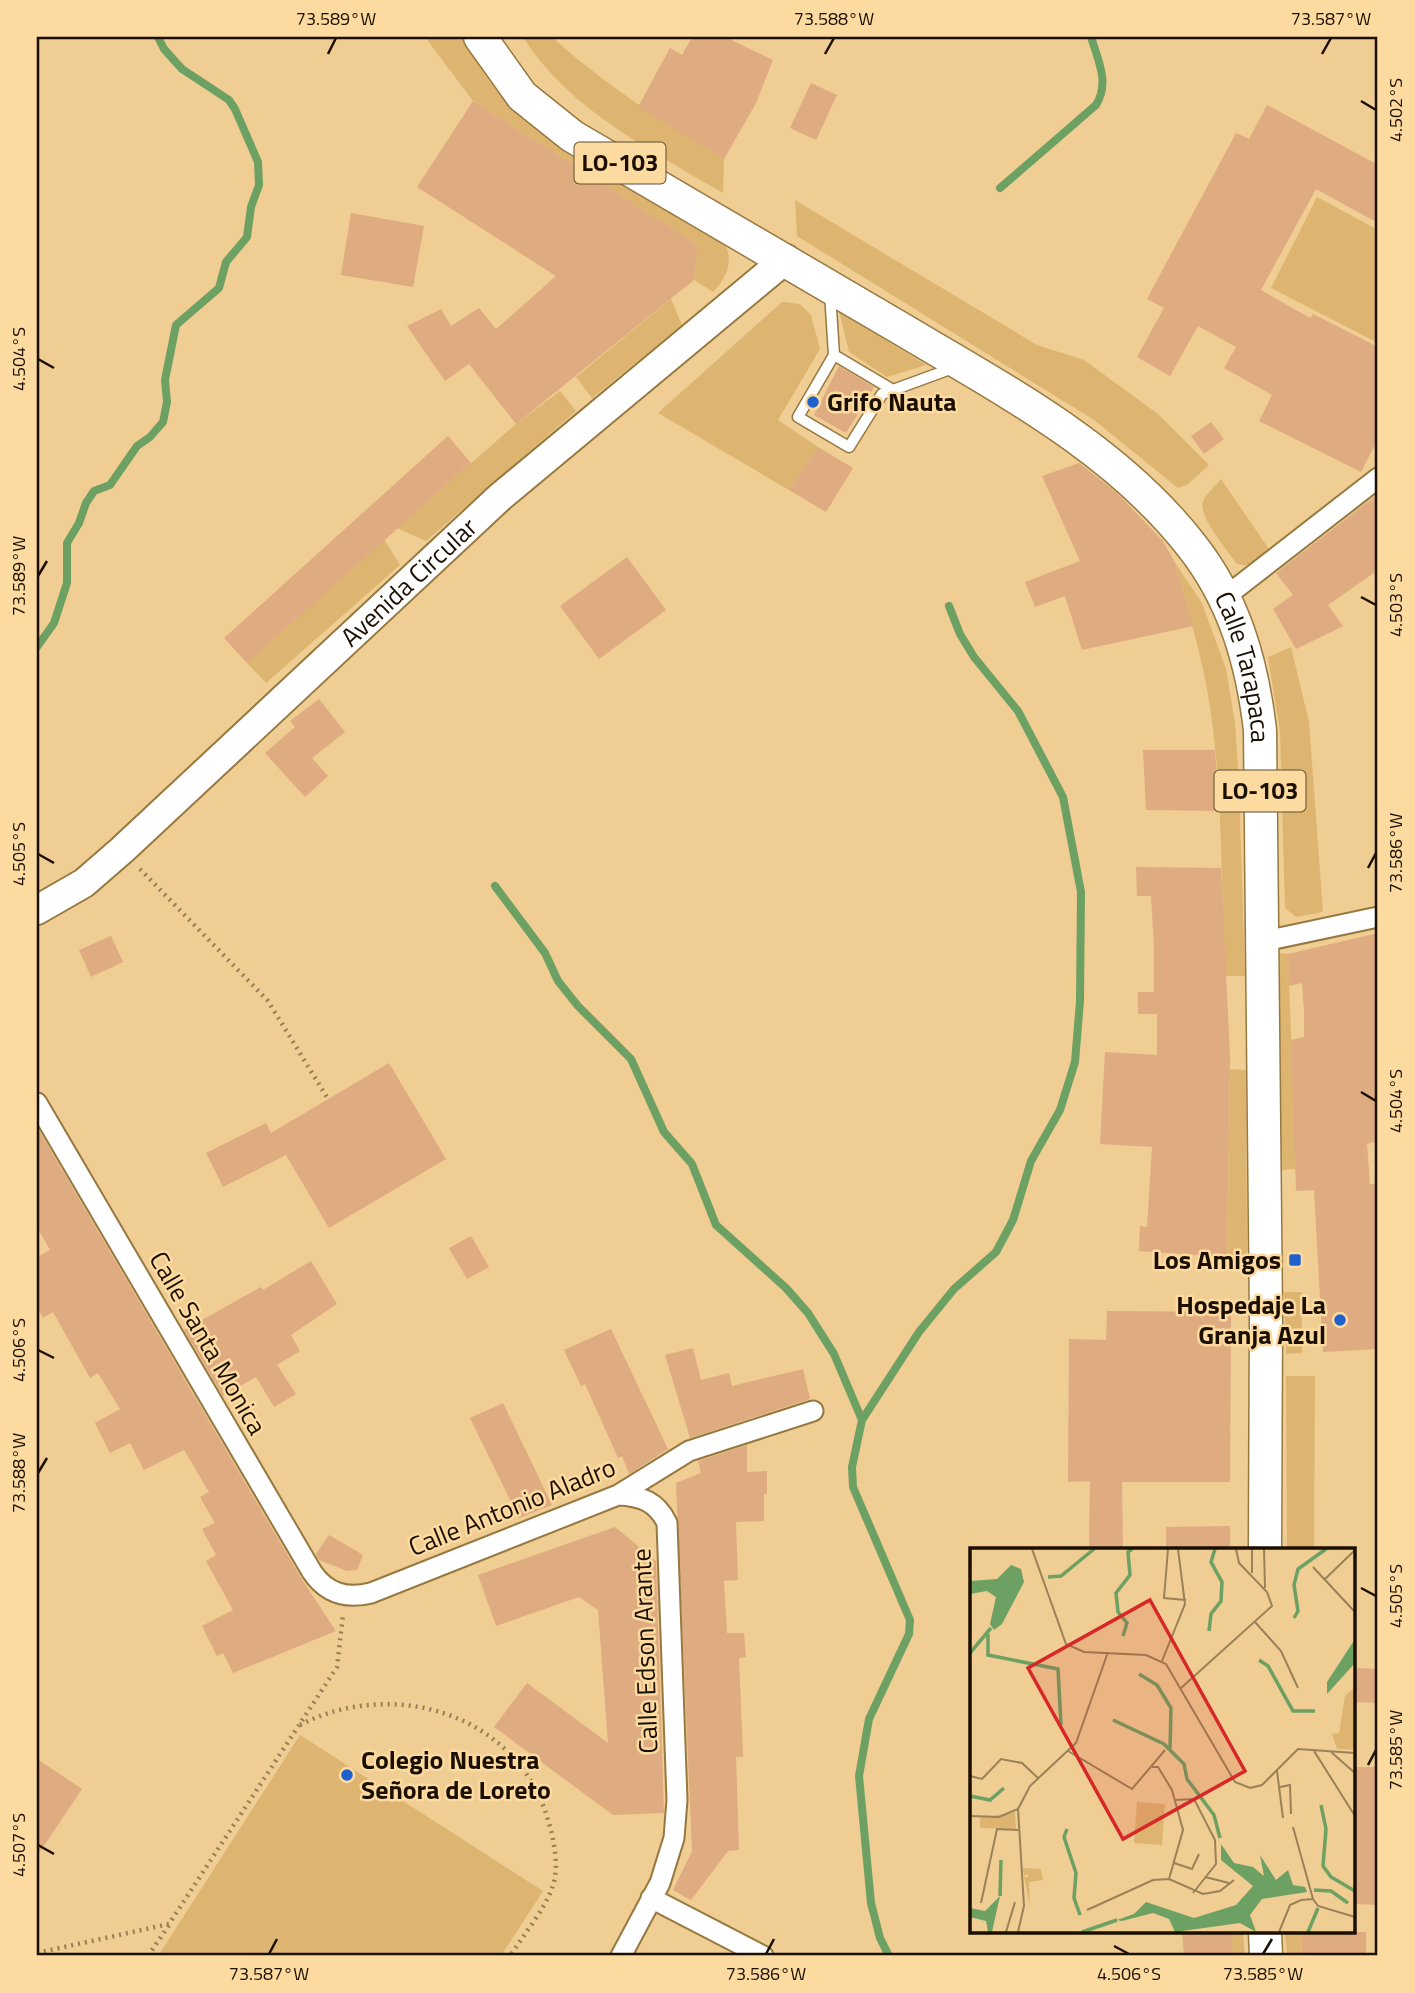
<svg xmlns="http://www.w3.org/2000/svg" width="1415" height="1993" font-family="'Titillium Web',sans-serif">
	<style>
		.green { fill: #ddb570 }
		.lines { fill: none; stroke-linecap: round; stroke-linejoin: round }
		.stream { stroke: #6da163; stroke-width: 8 }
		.building { fill: #dfab80 }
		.lane-casing { stroke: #977840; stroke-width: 13 }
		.street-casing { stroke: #977840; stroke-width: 23 }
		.secondary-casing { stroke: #977840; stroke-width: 32 }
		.primary-casing { stroke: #977840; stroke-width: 35 }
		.path { stroke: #987f57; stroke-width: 4.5; stroke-dasharray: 2 5; stroke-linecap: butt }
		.lane { stroke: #fff; stroke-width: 10 }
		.street { stroke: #fff; stroke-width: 19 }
		.secondary { stroke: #fff; stroke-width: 28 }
		.primary { stroke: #fff; stroke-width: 32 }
		.ticks { fill: none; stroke: #1b0f00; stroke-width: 2.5 }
		.poi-dot { fill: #2060cc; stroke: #fcdaa0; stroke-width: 2.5 }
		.labels { text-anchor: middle; stroke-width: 5; stroke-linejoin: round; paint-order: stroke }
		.shield { fill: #fcdaa0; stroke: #5e4c30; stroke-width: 2 }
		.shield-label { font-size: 24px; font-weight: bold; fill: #1b0f00 }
		.poi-label { font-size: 26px; font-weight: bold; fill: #1b0f00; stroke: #fcdaa0; text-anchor: start }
		.street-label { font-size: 26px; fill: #1b0f00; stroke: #fcdaa0 }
		.inset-river { fill: none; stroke: #6da163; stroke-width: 3.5 }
		.inset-road { fill: none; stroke: #9a8158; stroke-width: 2 }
		.view { fill: #d62828; fill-opacity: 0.15; stroke: #d62828; stroke-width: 3.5 }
		.inset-edge { fill: none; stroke: #1b0f00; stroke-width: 3.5 }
		.neatline { fill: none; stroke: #1b0f00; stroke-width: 2.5 }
		.ticks-label { font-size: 18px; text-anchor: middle; fill: #1b0f00 }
	</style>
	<rect width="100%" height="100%" fill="#efcd93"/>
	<path class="green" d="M425,37H461C473,56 485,77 500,95C553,156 648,197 719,237C736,254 729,276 713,292L694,280L698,245L473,101Z
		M523,37H552C605,85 663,122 724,159L723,193C652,151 568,109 523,37Z
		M1317,197L1378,230V343L1271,288Z
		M795,200L1037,345L1084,360L1158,414L1209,465L1187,485L1178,488L1094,420L797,236Z
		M671,299L682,325L592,398L576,377Z
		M782,302L800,304L811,315L820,349L778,420L818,447L789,490L658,413Z
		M839,311L926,365L887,377L849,352Z
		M560,391L576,411L426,541L397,528L516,424Z
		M1221,479L1269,549L1250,566L1237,564C1228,551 1197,515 1203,501C1207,493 1215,486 1221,479Z
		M384,539L400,565L266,683L247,663Z
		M1174,561L1202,603L1226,669L1235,723L1239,785L1245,976H1225C1221,893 1223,811 1213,729C1207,672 1190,617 1174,561Z
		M1291,647L1309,722L1323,912L1296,917L1285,908L1280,732L1268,657Z
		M1279,953L1288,954L1296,1169L1282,1170L1273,964Z
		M1230,1069L1246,1070L1247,1256L1227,1272Z
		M1284,1292H1302V1353L1286,1354Z
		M1286,1376H1315L1314,1550H1287Z
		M300,1735L543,1891L501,1956H158Z
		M1231,1932H1243L1245,1956H1231Z
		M1301,1932L1302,1956H1287L1285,1933Z"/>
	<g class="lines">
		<path class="stream" d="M1000,188L1096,105C1110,83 1098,60 1091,37
			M37,647L54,623L67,583V543L79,523L86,503L94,491L110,485L137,446L150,437L163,422L167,402L165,380L176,325L219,288L226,262L247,237L251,207L259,185L258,162L235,109L229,100L182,69L164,49L158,37
			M495,886L545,953L558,981L578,1006L631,1059L664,1132L692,1164L716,1225L786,1288L808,1313L834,1354L862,1420L852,1467L853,1487L910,1620L909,1634L869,1719L859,1776L871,1903L880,1938L889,1956
			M862,1420L919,1332L954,1289L996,1252L1013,1220L1031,1161L1060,1110L1075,1062L1080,1001L1081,892L1063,797L1018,711L974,657L960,634L949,606"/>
	</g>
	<path class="building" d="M692,37H725L773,60L756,103L724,159L638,107L670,48L682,55Z
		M811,83L837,95L816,140L790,128Z
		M473,101L698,245L694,280L516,424L469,364L445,381L407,326L441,309L451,326L479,308L496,329L556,276L417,187Z
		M1267,105L1378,165V223L1316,189L1261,290L1310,318L1313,314L1378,347V439L1361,472L1259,421L1272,395L1224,368L1236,347L1198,326L1170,376L1137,357L1164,308L1147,299L1236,133L1249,139Z
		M351,213L424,226L413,287L341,275Z
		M839,366L874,387L846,433L814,415Z
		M1211,422L1224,439L1204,454L1191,436Z
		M448,436L471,463L247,663L224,638Z
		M818,447L853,468L826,512L789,490Z
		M1079,463L1117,493L1163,541L1174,561L1193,626L1082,650L1065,596L1035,607L1025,582L1080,561L1042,476Z
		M1378,494V570L1328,605L1343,626L1296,649L1273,609L1293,595L1276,573Z
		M627,557L666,610L599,659L560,606Z
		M319,699L345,732L312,758L328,776L305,797L265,753L295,727L290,721Z
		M1143,750H1215L1219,811L1146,810Z
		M1136,867L1221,868L1230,1056L1227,1257L1139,1251L1140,1226L1147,1227L1152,1147L1100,1144L1105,1052L1157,1055V1014H1138V992H1154V945L1151,896H1137Z
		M1378,933V1141L1367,1144L1370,1184H1378V1349L1323,1352L1314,1190L1296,1191L1291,1040L1304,1037V1010L1302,983L1289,986L1288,954Z
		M111,936L123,962L91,977L79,950Z
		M389,1063L446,1159L329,1228L286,1155L223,1187L206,1153L266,1123L271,1133Z
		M37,1127L301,1578L336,1631L233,1673L223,1653L217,1656L202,1626L233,1610L206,1561L216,1555L202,1529L215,1523L200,1497L209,1492L184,1450L144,1470L130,1443L110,1453L95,1423L120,1409L98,1373L90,1378L53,1312L43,1318L37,1307V1257L50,1250L37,1227Z
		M471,1236L489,1267L467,1279L449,1248Z
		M311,1261L337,1304L291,1335L300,1351L277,1365L296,1394L274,1407L256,1377L223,1396L184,1330L261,1287L263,1290Z
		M1107,1311L1231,1312L1230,1482H1122L1123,1550H1089L1090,1481L1068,1482L1069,1339L1106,1340Z
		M611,1329L668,1449L629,1474L622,1456L618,1458L585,1384L581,1386L564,1350Z
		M693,1348L701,1380L729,1373L732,1386L803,1369L810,1399L690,1438L665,1355Z
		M503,1403L552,1505L519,1518L470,1418Z
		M747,1445V1472L767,1471V1494H764V1521L736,1522L738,1580L724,1581L727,1633H744L746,1657L739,1658L743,1757H736L739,1850L728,1851L691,1900L673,1890L692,1851L676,1483L701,1473L698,1461Z
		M1230,1526V1550H1166V1527Z
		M615,1527L656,1561L664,1813L613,1815L494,1727L527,1683L608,1743L598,1610L579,1597L496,1626L478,1575Z
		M329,1535L363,1555L357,1570L347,1571L319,1560L316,1554Z
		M1354,1668L1378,1669V1703L1354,1702Z
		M37,1759L82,1789L37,1856Z
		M1354,1767H1378V1905L1354,1904Z
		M1182,1932H1231V1956H1184Z
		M1301,1932H1366V1956H1302Z"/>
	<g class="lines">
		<g class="lane-casing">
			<path id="lane" d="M830,293L834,355L798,417L849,447L882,394L953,368
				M834,355L893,390"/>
		</g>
		<g class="street-casing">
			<path id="street" d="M1225,597L1378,478
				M1260,942L1378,917
				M37,1103L312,1572C327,1594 347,1599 371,1593L618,1495L689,1451L813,1411
				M618,1495C642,1496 657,1502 667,1523L677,1800L674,1838L660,1883L621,1956
				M651,1898L763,1956"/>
		</g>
		<g class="secondary-casing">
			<g id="secondary">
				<path id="s1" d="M37,910L84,883L122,850L500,497L786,259"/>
			</g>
		</g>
		<g class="primary-casing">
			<g id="primary">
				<path id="s2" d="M480,37L522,96L572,136C683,200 794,265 905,331C1007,392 1116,449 1191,545C1234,599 1252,662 1260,730L1266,1319L1265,1550"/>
				<path d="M1265,1932L1266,1956"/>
			</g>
		</g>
		<path class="path" d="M140,869L268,1001L328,1099
			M300,1725C393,1677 517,1713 548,1820C554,1839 560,1869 552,1888C545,1909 522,1937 510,1956
			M37,1953L169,1924L337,1667L343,1615
			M148,1956L169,1925"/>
		<use href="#lane" class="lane"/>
		<use href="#street" class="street"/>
		<use href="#secondary" class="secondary"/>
		<use href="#primary" class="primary"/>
	</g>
	<path class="ticks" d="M328,54L336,38M825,54L834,38M1322,54L1331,38M1361,101L1376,110M38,359L54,368M38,576L47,561M1361,597L1376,605M38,854L54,863M1368,868L1376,853M1361,1092L1376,1101M38,1350L54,1358M38,1473L47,1458M1361,1588L1376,1596M1368,1765L1376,1750M38,1845L54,1854M1114,1946L1129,1954M269,1954L277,1939M766,1954L774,1939M1263,1954L1272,1939"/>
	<g class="poi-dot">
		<circle cx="813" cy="402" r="7"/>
		<rect x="1288" y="1253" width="14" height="14" rx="3.5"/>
		<circle cx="1340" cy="1320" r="7"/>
		<circle cx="347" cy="1775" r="7"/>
	</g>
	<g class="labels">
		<g class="shield">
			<rect x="574.5" y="142.5" width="91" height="41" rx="5"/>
			<rect x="1214.5" y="770.5" width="91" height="41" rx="5"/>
		</g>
		<g class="shield-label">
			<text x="620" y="171">LO-103</text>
			<text x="1260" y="799">LO-103</text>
		</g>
		<g class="poi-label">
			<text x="827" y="411">Grifo Nauta</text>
			<text x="1281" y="1269" text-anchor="end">Los Amigos</text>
			<text x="1326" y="1314" text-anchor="end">Hospedaje La<tspan x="1326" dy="30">Granja Azul</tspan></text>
			<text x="361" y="1769">Colegio Nuestra<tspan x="361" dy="30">Señora de Loreto</tspan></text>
		</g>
		<g class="street-label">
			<text dy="9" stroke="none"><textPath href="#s1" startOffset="497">Avenida Circular</textPath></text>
			<text dy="9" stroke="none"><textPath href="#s2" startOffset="1017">Calle Tarapaca</textPath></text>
			<text transform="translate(208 1343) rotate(60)" y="9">Calle Santa Monica</text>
			<text transform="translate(512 1507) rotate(-22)" y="9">Calle Antonio Aladro</text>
			<text transform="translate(645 1651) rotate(-92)" y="9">Calle Edson Arante</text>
		</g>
	</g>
	<g transform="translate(970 1548)">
		<rect width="385" height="385" fill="#efcd93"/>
		<path d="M385,139V202L367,201L362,186L369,185L375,148ZM167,254L195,256L192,297L164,295ZM45,264L46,281L10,280V270ZM53,320L71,321L73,332L59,334L60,358L54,329H58V326L54,328Z" fill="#ddb570"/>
		<path d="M41,17L51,21L54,34L32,76L24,82L20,76L26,49L17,43L0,46V33L27,31ZM385,91V115L357,146V134ZM251,296L264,315L283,319L294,328L290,307L306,332L318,322L323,337L335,339L337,344L292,351L280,367L286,384L270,375L205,384L199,371L183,365L152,373L147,372L164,366L176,354L224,370L266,357L283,338L251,312ZM30,348L22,384H18L16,373L0,369V360L15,363Z" fill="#6da163"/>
		<path class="inset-river" d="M78,29L91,28L124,1M324,70L328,63L324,37L328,21L356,1M239,83L241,66L251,53L252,34L241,14L245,1M18,86V107L88,121L91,177M153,88L157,75L148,64L146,45L160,27L158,4L162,1M0,105L21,80M289,112L298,118L323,163H345M169,126L187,137L201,160L200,201M143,172L194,196L214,216L217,231L244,267L250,290M0,248L20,252L34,240M351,257L356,281L353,318L361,329L385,343M97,281L94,289L106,325L104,350L110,367M344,342L361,343L378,355M30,348L31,312M112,384L147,372M338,384L348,360"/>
		<path class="inset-road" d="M62,1L96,96L114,104L176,107L196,116L265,234L280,240L292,237L328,201L385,205M198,1L194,50L216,52M294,1L295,40M343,19L385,64M282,25V1M354,32L385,2M285,74L311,103L328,140M192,113L215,56L208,1M211,140L302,58L297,44L269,15L266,1M98,203L162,241L195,202M344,203L385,268M361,204L385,225M182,219H188L202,242L213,282L199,331M307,223L313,270M0,228L12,231L31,211L52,215L68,230M310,239L320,237L321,266M205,252L224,251L245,292L246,316L223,345M0,268L29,269L48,261M323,279L343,351M204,315L222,321L229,306M235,329L259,335M11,355L27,281L48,282M117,362L183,332L199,331L233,346L250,343L264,332M36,384L45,354M48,384L54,358L48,261L60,238L106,195L138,104M309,384L320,357L331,352L343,351L348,358L385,369"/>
		<path class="view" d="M180,52L275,223L153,291L58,120Z"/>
		<rect width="385" height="385" class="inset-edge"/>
	</g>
	<rect width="1415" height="1993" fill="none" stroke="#fcdaa0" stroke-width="77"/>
	<rect x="38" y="38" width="1338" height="1916" class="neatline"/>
	<g class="ticks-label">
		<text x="336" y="25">73.589°W</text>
		<text x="834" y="25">73.588°W</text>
		<text x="1331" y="25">73.587°W</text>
		<text transform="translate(1396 110) rotate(-90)" y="6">4.502°S</text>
		<text transform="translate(19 359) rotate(-90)" y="6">4.504°S</text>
		<text transform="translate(19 576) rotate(-90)" y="6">73.589°W</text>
		<text transform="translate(1396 605) rotate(-90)" y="6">4.503°S</text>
		<text transform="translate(1396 853) rotate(-90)" y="6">73.586°W</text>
		<text transform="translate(19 854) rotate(-90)" y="6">4.505°S</text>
		<text transform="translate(1396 1101) rotate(-90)" y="6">4.504°S</text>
		<text transform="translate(19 1350) rotate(-90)" y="6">4.506°S</text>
		<text transform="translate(19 1473) rotate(-90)" y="6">73.588°W</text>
		<text transform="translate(1396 1596) rotate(-90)" y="6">4.505°S</text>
		<text transform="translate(1396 1750) rotate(-90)" y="6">73.585°W</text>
		<text transform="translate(19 1845) rotate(-90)" y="6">4.507°S</text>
		<text x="269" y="1980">73.587°W</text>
		<text x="766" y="1980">73.586°W</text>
		<text x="1129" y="1980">4.506°S</text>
		<text x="1263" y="1980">73.585°W</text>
	</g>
</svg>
